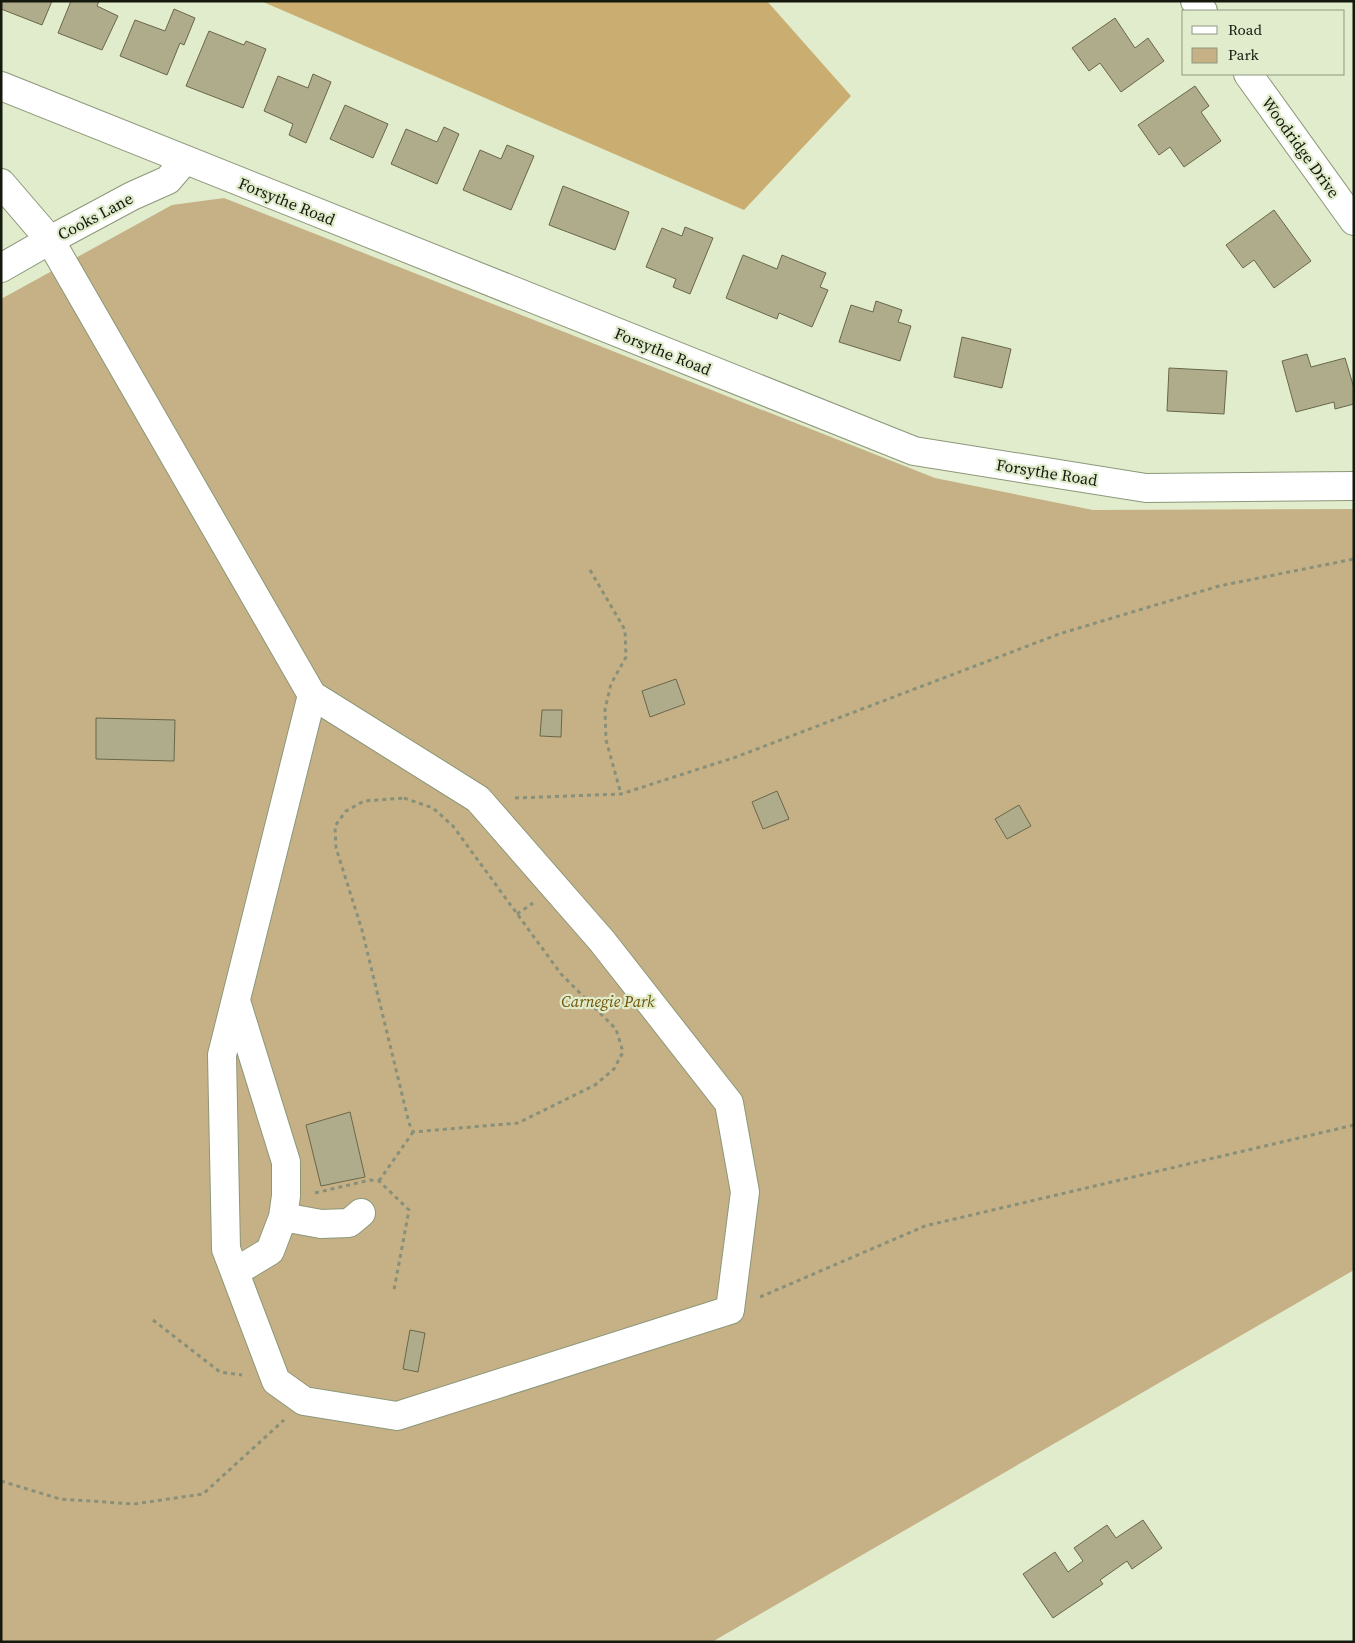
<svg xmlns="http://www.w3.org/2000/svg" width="1355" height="1643" font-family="'Source Serif 4',serif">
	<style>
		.green { fill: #c6b186 }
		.forest { fill: #caad70 }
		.building { fill: #afac8c; stroke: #696749 }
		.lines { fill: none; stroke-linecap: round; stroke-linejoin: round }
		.minor-casing { stroke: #8c9779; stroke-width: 30 }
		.path { stroke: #889079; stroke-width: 3; stroke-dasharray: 4 4; stroke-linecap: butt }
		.minor { stroke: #fff; stroke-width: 28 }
		.labels { text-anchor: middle; stroke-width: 4.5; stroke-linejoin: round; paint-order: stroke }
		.street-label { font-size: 16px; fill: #14180d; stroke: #e0eccc }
		.park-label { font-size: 16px; font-style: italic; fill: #705304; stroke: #e0eccc }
	</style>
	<rect width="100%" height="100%" fill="#e0eccc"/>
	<path class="green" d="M224,198L935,478L1093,510L1354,509V1270L712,1642H4L1,1640V299L172,205Z"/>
	<path class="forest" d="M261,1H767L851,96L744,210Z"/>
	<path class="building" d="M1,1H52L42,25L1,9Z
		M71,1H99L97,6L118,16L102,50L58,33Z
		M174,9L195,18L184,45L180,43L167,75L120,56L135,20L165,31Z
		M1115,18L1135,48L1148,38L1164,61L1121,92L1100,63L1089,71L1072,48Z
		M209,31L244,45L246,41L266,49L243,108L186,86Z
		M313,74L331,82L306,143L289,135L293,124L264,111L278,76L308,88Z
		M1195,86L1209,106L1201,112L1221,141L1184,167L1170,147L1159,155L1138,125Z
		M345,105L388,124L373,158L330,139Z
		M444,127L459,134L437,184L391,164L406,129L437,142Z
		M507,145L534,156L511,210L463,190L480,150L501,159Z
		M563,186L629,212L615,250L549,225Z
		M1274,210L1311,261L1274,288L1254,260L1243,268L1226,245Z
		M685,227L713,238L690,294L673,287L676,279L646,267L662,228L682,236Z
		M743,255L777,269L782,255L826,273L820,287L828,290L812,327L779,313L777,319L726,298Z
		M876,301L902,310L898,322L911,326L900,361L839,342L851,305L873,312Z
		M962,337L1011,349L1002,388L954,377Z
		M1307,354L1311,367L1345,358L1354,388V404L1335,409L1334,402L1296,412L1282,361Z
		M1169,368L1227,371L1224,414L1167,411Z
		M676,679L685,704L650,717L642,691Z
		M542,710H562L561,737L540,736Z
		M96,718L175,720L174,761L96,759Z
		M777,791L789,819L763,829L752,802Z
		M1019,805L1031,826L1007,839L995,819Z
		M350,1112L365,1177L321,1186L306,1125Z
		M410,1330L425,1333L418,1372L403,1369Z
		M1143,1520L1162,1548L1132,1569L1127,1561L1100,1580L1103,1584L1053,1618L1023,1574L1055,1552L1068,1572L1083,1561L1074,1548L1107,1525L1116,1538Z"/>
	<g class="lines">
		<g class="minor-casing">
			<path id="minor" d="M1195,1L1203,11
				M1248,74L1354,221
				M1,86L914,451L1146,488L1354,486
				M1,183L50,240L312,695L222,1055L226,1249L276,1381L304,1401L397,1416L730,1310L745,1192L729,1103L602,941L478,799L312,695
				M1,268L50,240L132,196L168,180L185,160
				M283,1217L321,1224L349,1223L361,1213
				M235,1272L270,1251L283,1217L286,1196V1162L236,1001"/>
		</g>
		<path class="path" d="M590,570L625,630L626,657L611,684L605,709L606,740L621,794
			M404,798L433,808L453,826L561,974L616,1029L623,1052L614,1069L595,1085L518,1123L413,1132L409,1123L362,930L336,848L335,826L346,811L364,801Z
			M515,798L621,794L736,757L1059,634L1219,586L1354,559
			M517,914L533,903
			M379,1181L413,1132
			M315,1193L370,1180L379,1181L409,1210L394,1290
			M760,1297L925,1226L1354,1125
			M153,1320L220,1372L242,1375
			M1,1481L60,1499L134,1504L203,1494L284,1420"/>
		<use href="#minor" class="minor"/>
	</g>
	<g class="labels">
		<g class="street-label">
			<text transform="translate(1301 147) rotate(54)" y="6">Woodridge Drive</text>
			<text transform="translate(287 201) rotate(22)" y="6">Forsythe Road</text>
			<text transform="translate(95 216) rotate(-28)" y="6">Cooks Lane</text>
			<text transform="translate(663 351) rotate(22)" y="6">Forsythe Road</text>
			<text transform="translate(1047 472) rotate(9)" y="6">Forsythe Road</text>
		</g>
		<g class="park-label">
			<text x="608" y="1007">Carnegie Park</text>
		</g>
	</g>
	<rect width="1355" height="1643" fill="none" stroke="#14180d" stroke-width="5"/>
	<rect x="1182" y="10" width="162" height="65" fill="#e0eccc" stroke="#8e9780"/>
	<rect x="1192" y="26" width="25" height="8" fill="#ffffff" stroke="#8e9780"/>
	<text x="1228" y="35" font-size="15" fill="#14180d">Road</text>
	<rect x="1192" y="48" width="25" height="15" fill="#c6b186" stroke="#8e9780"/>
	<text x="1228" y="60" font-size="15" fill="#14180d">Park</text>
</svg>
